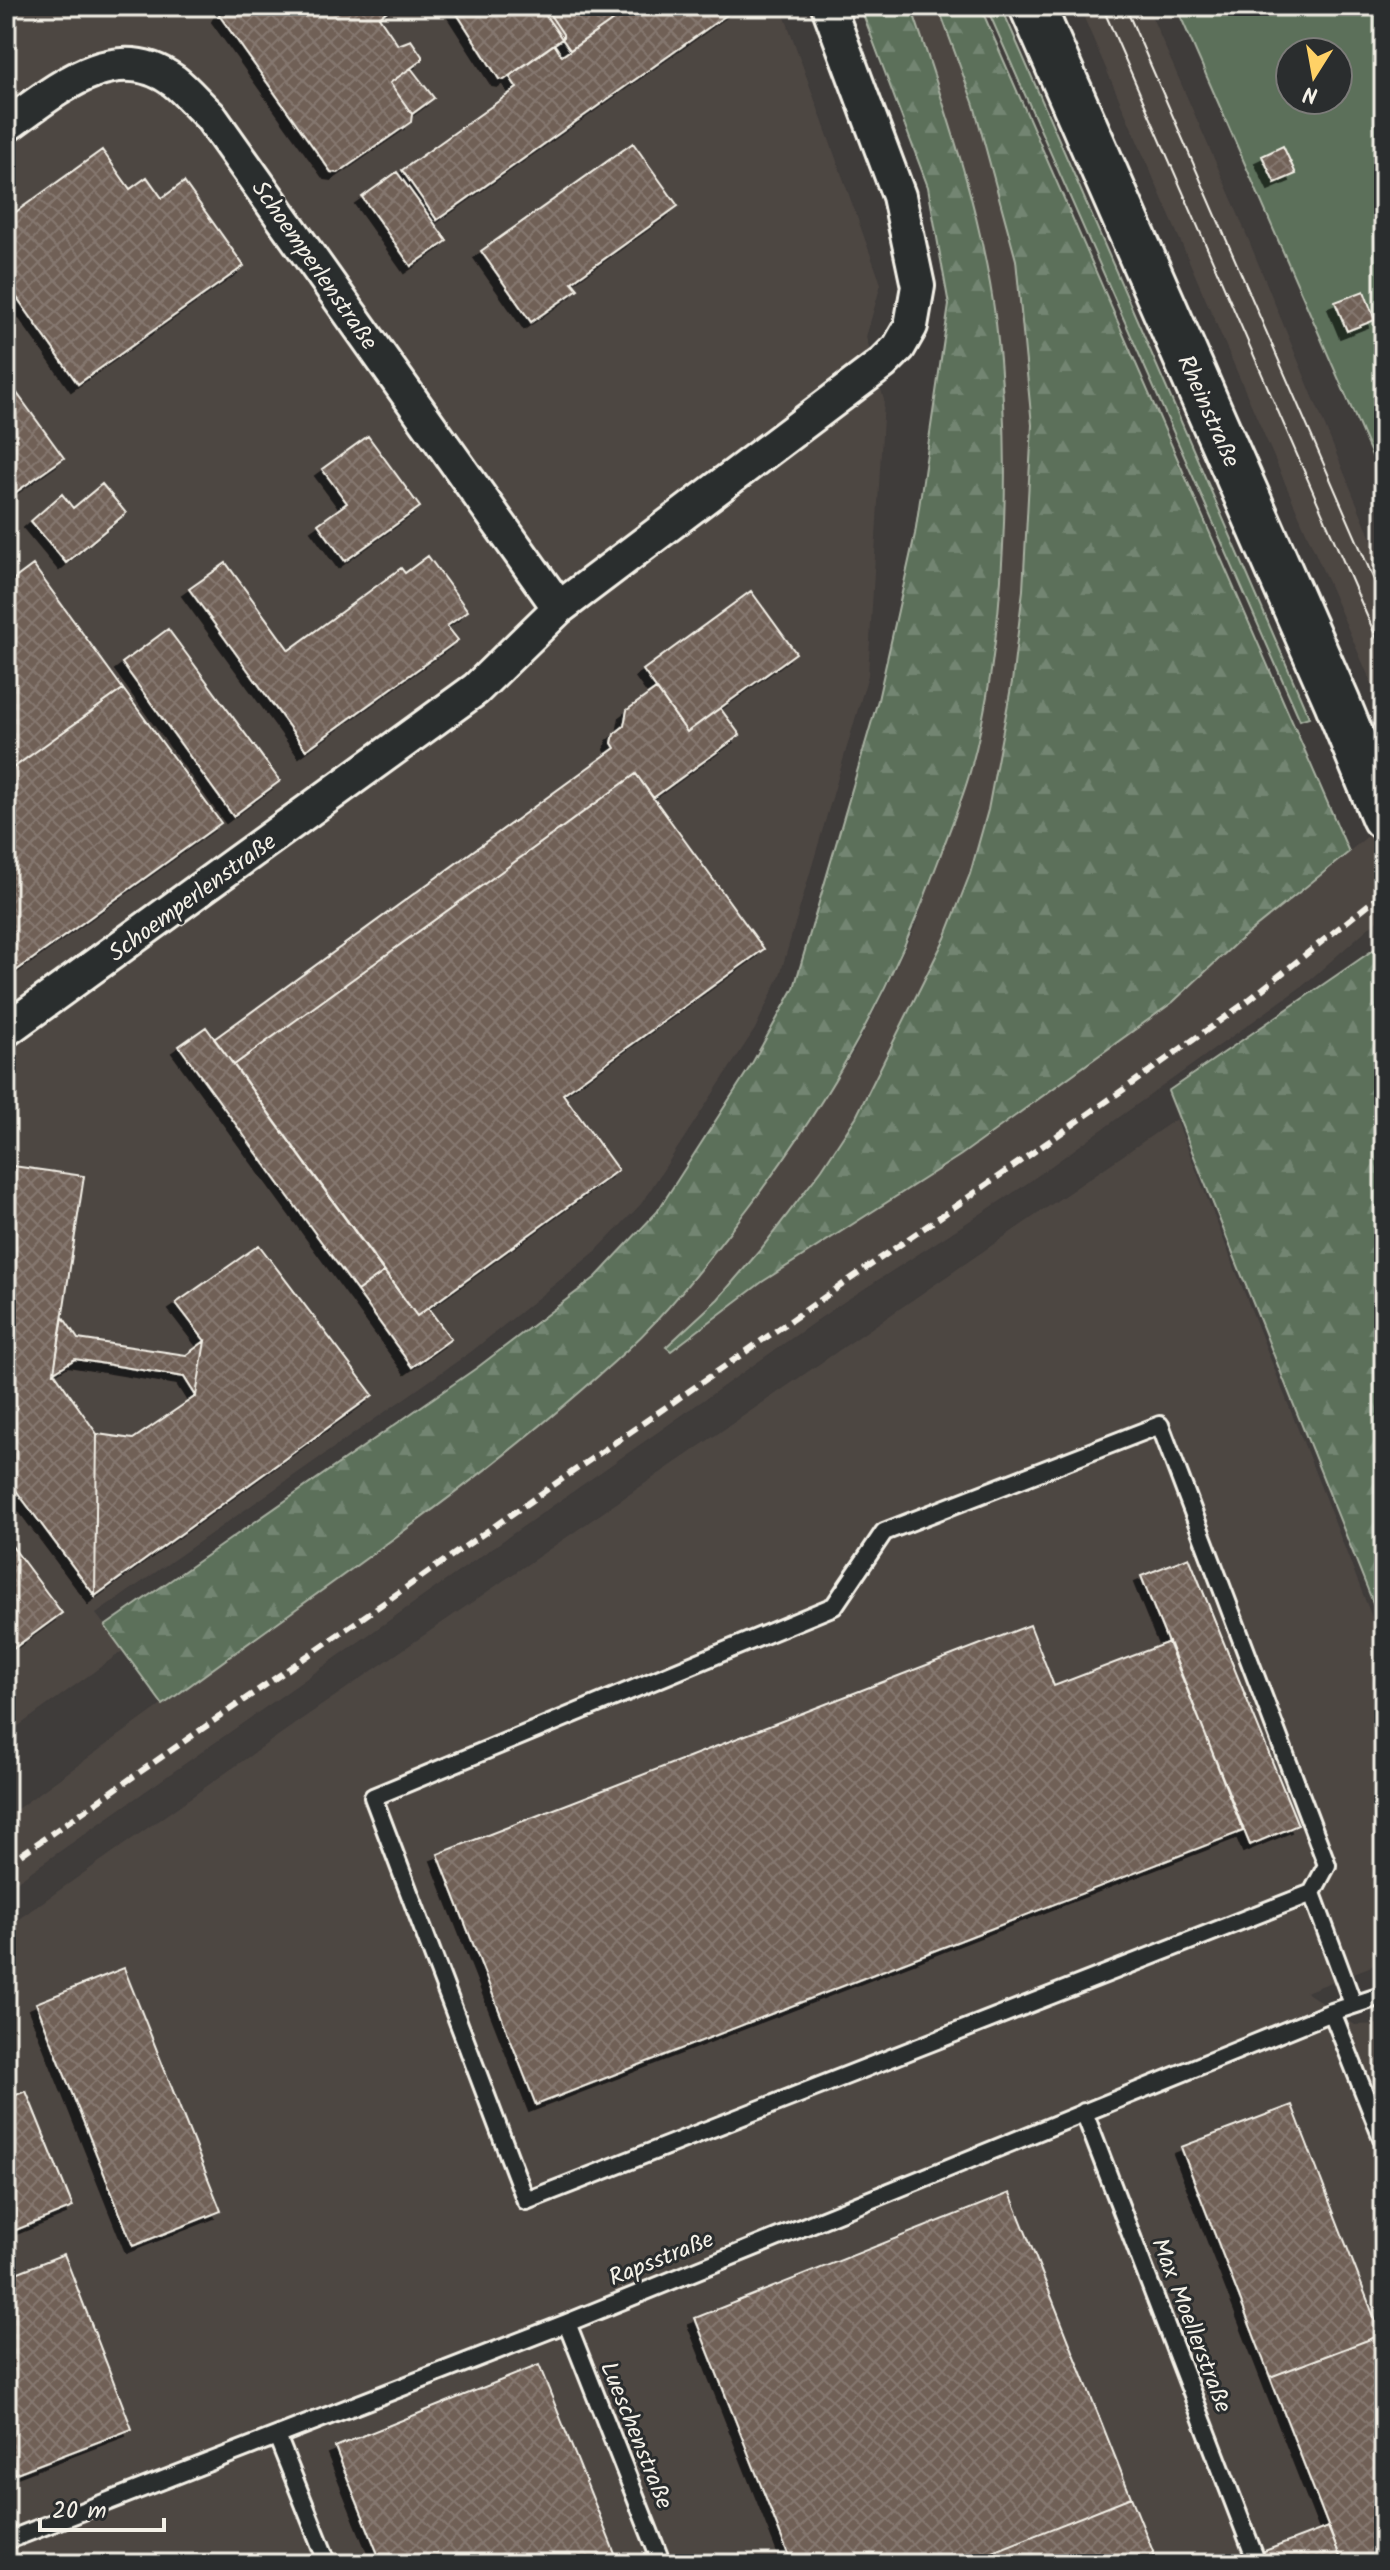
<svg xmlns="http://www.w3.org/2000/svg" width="1390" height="2570" font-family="Kalam,sans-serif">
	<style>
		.built { fill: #4e4743 }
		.green { fill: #5b705a; stroke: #a8b0a1; stroke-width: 2; fill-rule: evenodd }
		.forest { fill: url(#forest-firs); stroke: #a8b0a1; stroke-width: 2 }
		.building { fill: url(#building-cross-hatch); stroke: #f4f1e8; stroke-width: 2; filter: url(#shadow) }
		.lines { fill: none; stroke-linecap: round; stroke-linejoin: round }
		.lane-casing { stroke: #f4f1e8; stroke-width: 22 }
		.street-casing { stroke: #f4f1e8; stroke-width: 38 }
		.secondary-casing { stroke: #f4f1e8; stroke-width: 50 }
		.lane { stroke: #2a2d2e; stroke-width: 16 }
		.street { stroke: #2a2d2e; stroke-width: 32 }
		.secondary { stroke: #2a2d2e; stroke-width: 44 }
		.tram { stroke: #f4f1e8; stroke-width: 2 }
		.rail { stroke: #f4f1e8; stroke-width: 6; stroke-dasharray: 12 6; stroke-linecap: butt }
		.labels { text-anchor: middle; stroke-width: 6; stroke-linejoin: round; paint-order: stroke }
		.street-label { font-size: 24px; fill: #f4f1e8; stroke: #2a2d2e }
	</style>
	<defs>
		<pattern id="forest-firs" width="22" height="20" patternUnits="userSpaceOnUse" patternTransform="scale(2)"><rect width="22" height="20" fill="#5b705a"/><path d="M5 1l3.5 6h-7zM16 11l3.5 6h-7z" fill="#738572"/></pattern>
		<pattern id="building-cross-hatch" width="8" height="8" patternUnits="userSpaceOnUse" patternTransform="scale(2)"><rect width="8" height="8" fill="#706057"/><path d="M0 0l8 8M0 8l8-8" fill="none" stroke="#85776f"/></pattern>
		<filter id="shadow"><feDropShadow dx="-7" dy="7" stdDeviation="0" flood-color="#0009"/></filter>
	</defs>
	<rect width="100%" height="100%" fill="#3f3c3a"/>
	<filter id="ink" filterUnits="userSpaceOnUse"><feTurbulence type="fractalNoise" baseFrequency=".0125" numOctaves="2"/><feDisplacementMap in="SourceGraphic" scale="16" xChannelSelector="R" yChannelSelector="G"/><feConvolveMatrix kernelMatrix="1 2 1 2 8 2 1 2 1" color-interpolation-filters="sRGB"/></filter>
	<g filter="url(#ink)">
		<path class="built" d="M6,6H781L881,284L866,337L884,400L868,675L780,975L755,1029L641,1204L596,1251L472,1351L96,1614L124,1650L6,1735Z
			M911,6H938L974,105L1016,260L1032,425L1023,590L1012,682L988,810L970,874L945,938L856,1117L822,1169L761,1249L718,1299L666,1347L671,1351L762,1282L961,1155L1173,1002L1235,944L1384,823V914L1305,984L1019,1189L836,1307L6,1889V1817L448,1499L629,1348L674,1302L764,1187L853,1053L883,995L915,927L970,773L997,610L1004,464L996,319L966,174Z
			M1079,6H1147L1233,202L1384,570V712Z
			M1176,1119L1384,1648V1961L1306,1992L1355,2025L1384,2024V2564H6V1928L302,1719Z"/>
		<path class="green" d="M986,6H1001L1309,717L1300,720Z
			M1176,6H1384V483ZM1290,52H1338V100H1290Z"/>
		<path class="forest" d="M860,6H911C946,110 982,214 996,323C1013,456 1006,642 970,772C962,801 949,830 939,859C892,989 831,1098 748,1208C710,1257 673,1307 628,1349C485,1482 320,1589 163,1705L105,1626L478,1367L596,1277L657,1212L750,1067L794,988L878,700L915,534L949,305L928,187Z
			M938,6H980L1349,852L1235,944L1173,1002L961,1155L762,1282L671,1351L666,1347L718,1299L761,1249L822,1169L856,1117L945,938L970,874L988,810L1012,682L1023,590L1032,425L1016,260L974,105Z
			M1379,946L1384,960V1630L1168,1091Z"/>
		<path class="building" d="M224,6H394L379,17L398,45L411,40L422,56V60L390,83L412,114L411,122L338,173L331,172L219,15Z
			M452,6H544L563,34V38L504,80L499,79Z
			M539,6H633L570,50Z
			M633,6H739L437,220L402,170L517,88L509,76L554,44L562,56Z
			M411,68L434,98L412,114L390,83Z
			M633,143L678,206L572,282L578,289L531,322L481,251Z
			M1283,146L1296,174L1275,183L1262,156Z
			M102,150L130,189L147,177L162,198L184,182L244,266L78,384L6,282V219Z
			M397,172L447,241L411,266L362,197Z
			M1364,291L1375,320L1347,331L1335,302Z
			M6,378L64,458L6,499Z
			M368,436L420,507L345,561L318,524L347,503L322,469Z
			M102,484L126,513L66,563L31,521L62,494L73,508Z
			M428,556L468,611L447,626L458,640L306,750L189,589L226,563L289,650L401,568L405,573Z
			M33,565L123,689L6,773V585Z
			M751,591L796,653L687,732L643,670Z
			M168,629L280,781L233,816L122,663Z
			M123,689L221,823L6,978V773Z
			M656,689L687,732L720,708L740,735L653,798L636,774L234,1065L214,1039L615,748L612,743L614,734L624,726L627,710Z
			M636,774L764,949L563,1094L618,1170L417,1316L234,1065Z
			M206,1027L384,1272L357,1291L179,1046Z
			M6,1165L84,1176L54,1372L97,1434L95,1596L6,1477Z
			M259,1245L373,1395L95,1596L97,1434L133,1439L196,1396L205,1341L176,1303Z
			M384,1272L417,1316L428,1308L451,1339L412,1367L357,1291Z
			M63,1317L78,1339L186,1355L205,1341L196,1396L184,1377L75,1359L54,1372Z
			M6,1538L62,1613L6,1654Z
			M1189,1557L1298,1825L1250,1845L1141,1576Z
			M1030,1625L1054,1686L1169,1642L1243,1831L536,2105L438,1854Z
			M124,1968L221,2211L133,2246L36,2003Z
			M26,2091L73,2207L6,2234V2099Z
			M1292,2105L1381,2335L1270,2377L1181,2147Z
			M1010,2193L1131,2497L963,2564H792L695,2318Z
			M64,2254L132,2429L6,2477V2277Z
			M1381,2335L1384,2564H1343L1270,2377Z
			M539,2365L619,2564H382L335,2447Z
			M1131,2497L1158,2564H963Z
			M1328,2527L1343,2564H1231L1254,2555Z"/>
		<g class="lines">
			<g class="lane-casing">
				<path id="lane" d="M1160,1425L1327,1865L1312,1893L526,2201L373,1797L834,1606L884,1532Z
					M1312,1893L1353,2004
					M1332,2012L1384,2143
					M1084,2112L1254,2555
					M567,2323L662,2564
					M277,2436L328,2564
					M6,2541L567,2323L1332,2012L1384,1995"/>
			</g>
			<g class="street-casing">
				<path id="street" d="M6,126C54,92 114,37 174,81C187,91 198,105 210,116L559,608
					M6,1030L476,689L559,608L883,363L899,347L911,326L918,286L899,196L828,6"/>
			</g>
			<g class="secondary-casing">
				<path id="secondary" d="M1032,6L1337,702L1384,817"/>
			</g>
			<use href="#lane" class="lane"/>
			<use href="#street" class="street"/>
			<use href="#secondary" class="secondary"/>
			<path class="tram" d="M1102,6L1384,655
				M1125,6L1384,603"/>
			<path class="rail" d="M6,1865L1120,1092L1245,1003L1384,892"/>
		</g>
	</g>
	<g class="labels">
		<g class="street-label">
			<text transform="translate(315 265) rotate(55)" y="8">Schoemperlenstraße</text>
			<text transform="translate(1209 411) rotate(66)" y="8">Rheinstraße</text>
			<text transform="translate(192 897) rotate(-36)" y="8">Schoemperlenstraße</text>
			<text transform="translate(661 2258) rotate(-22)" y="8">Rapsstraße</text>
			<text transform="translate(1192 2325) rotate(69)" y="8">Max Moellerstraße</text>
			<text transform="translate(637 2435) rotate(68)" y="8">Lueschenstraße</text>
		</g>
	</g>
	<rect width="1390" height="2570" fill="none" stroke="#2a2d2e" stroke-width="32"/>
	<rect x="16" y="16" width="1358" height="2538" fill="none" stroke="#f4f1e8" stroke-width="3" filter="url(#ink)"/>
	<g transform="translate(1314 76) rotate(191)"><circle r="38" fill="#2a2d2e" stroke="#7b7b78" stroke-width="2"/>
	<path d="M0-6L14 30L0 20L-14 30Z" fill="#ffd166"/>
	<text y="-12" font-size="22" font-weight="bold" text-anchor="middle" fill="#f4f1e8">N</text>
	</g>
	<path d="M40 2518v12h124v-12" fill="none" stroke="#f4f1e8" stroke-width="4"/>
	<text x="52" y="2518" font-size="24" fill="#f4f1e8" stroke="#2a2d2e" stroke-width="6" paint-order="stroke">20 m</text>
</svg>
